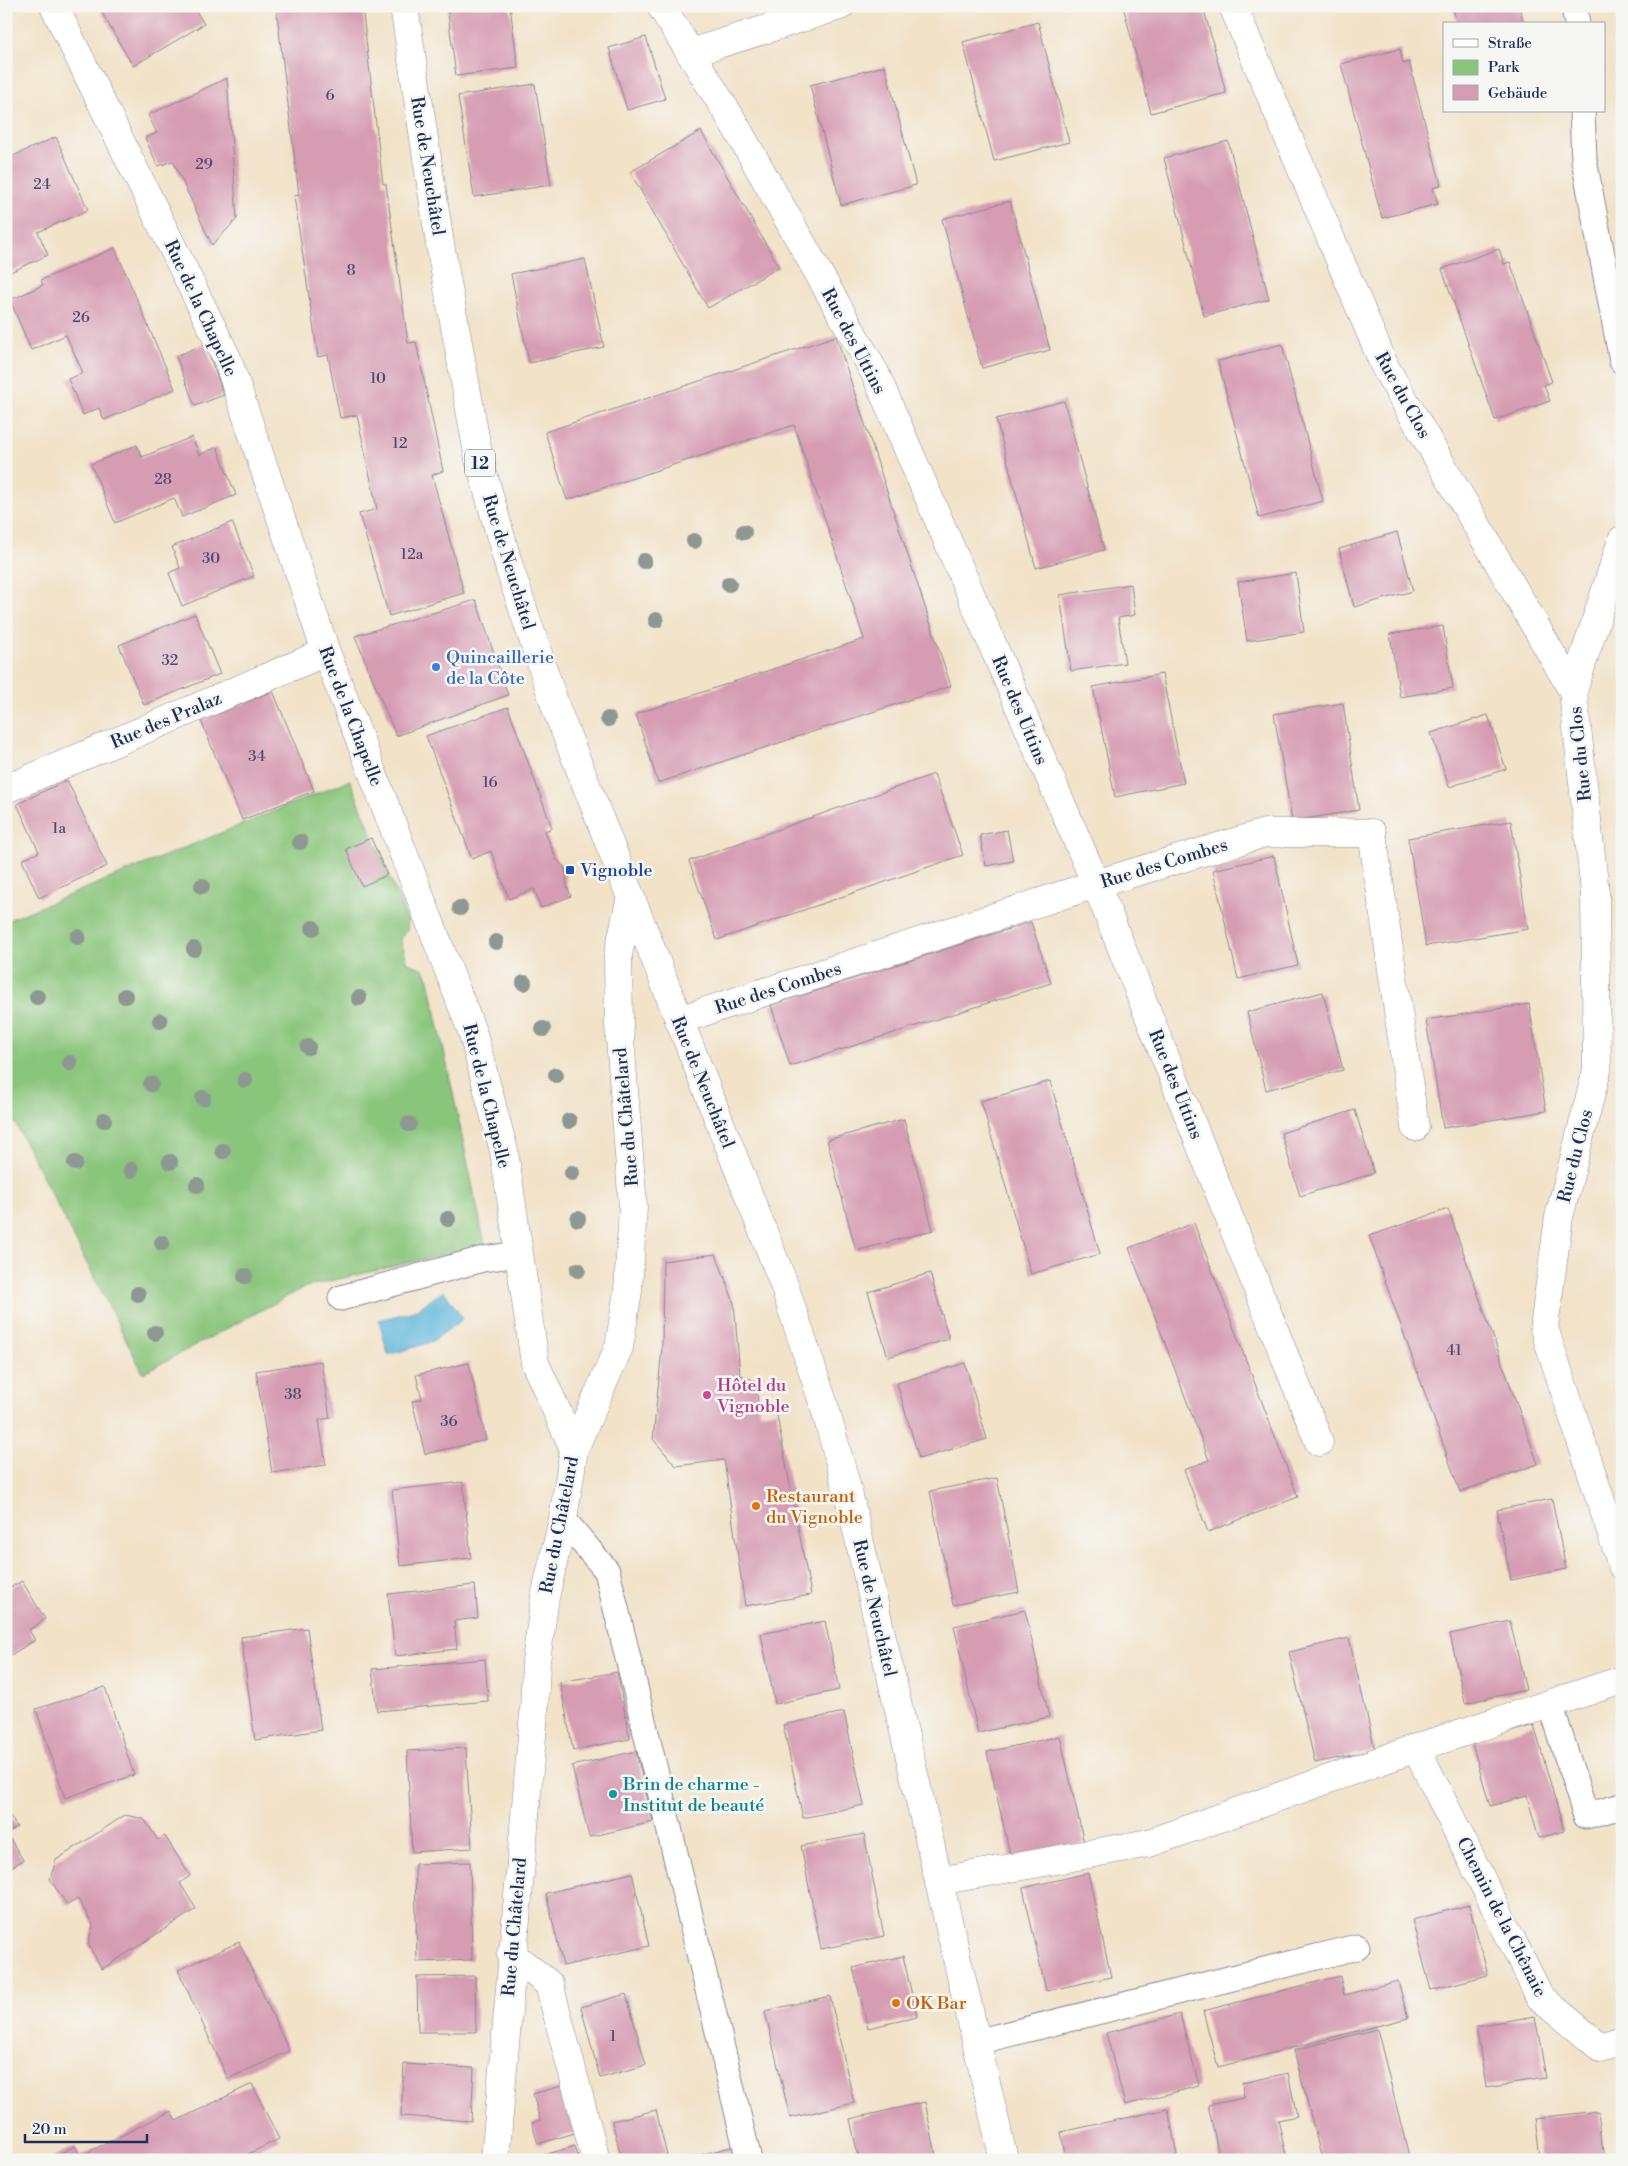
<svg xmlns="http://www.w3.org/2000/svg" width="1628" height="2166" font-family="'Libre Bodoni',serif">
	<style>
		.green { fill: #89c57a; stroke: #527a6c }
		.water { fill: #5cb5da; stroke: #3c729c }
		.building { fill: #d69cb2 }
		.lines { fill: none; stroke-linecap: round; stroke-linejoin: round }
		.service-casing { stroke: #868893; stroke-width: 27 }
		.minor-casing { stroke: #868893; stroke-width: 29 }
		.primary-casing { stroke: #868893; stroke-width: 29 }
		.service { stroke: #fff; stroke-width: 25 }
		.minor { stroke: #fff; stroke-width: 28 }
		.primary { stroke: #fff; stroke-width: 28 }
		.tree { fill: #8e9892 }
		.shop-dot { fill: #3f7fe0; stroke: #f6f6f2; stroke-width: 2 }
		.transit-dot { fill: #1a4fb4; stroke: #f6f6f2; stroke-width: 2 }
		.hotel-dot { fill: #d1479c; stroke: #f6f6f2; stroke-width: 2 }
		.food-dot { fill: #e8710a; stroke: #f6f6f2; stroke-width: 2 }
		.culture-dot { fill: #0f9aa8; stroke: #f6f6f2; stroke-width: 2 }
		.labels { text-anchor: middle; stroke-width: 5; stroke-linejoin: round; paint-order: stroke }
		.number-label { font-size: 15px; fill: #4a4a73 }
		.shield { fill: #f6f6f2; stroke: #5d6b8a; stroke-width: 1 }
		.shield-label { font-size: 16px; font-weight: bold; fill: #1b2f5e }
		.street-label { font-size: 18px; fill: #1b2f5e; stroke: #f6f6f2 }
		.shop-label { font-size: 18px; fill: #366cbe; stroke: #f6f6f2; text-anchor: start }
		.transit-label { font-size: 18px; fill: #164399; stroke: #f6f6f2; text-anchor: start }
		.hotel-label { font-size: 18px; fill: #b23c85; stroke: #f6f6f2; text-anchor: start }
		.food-label { font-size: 18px; fill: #c56008; stroke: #f6f6f2; text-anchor: start }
		.culture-label { font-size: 18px; fill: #0d838f; stroke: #f6f6f2; text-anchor: start }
	</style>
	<rect width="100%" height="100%" fill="#f6f6f2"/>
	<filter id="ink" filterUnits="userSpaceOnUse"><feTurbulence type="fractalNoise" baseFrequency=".02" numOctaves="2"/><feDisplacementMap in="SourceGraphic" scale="10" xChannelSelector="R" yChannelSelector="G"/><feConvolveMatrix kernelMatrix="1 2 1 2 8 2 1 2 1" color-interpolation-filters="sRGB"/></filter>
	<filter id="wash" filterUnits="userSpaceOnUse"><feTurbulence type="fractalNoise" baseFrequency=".0096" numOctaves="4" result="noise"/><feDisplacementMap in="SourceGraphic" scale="20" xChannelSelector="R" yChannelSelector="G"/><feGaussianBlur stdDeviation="1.12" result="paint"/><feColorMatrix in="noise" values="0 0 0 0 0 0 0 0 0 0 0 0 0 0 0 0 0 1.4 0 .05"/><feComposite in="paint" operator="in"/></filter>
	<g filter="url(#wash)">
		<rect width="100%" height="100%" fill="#f2e2c8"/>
		<path class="green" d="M350,780L408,922L407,931L400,938L408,963L424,969L429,980L485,1245L305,1287L143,1373L6,1105V921Z"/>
		<path class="water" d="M444,1291L463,1319L431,1342L388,1355L379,1320L414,1311Z"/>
		<g id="blocks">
			<path class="building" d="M98,6H193L204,24L133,66Z
				M276,6H362L383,184H386L408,343L416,342L443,471L432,475L464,593L389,616L359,514L377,509L357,415L340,418L328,355L318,357L294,196L299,195Z
				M447,6H510L518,68L456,76Z
				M1123,6H1203L1226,93L1151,113Z
				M1462,6H1519L1524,24H1457L1453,9Z
				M1038,22L1069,142L994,161L963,42Z
				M646,37L665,99L627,110L609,48Z
				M1400,49L1403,64L1409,62L1441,185L1433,188L1438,204L1382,218L1341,64Z
				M885,66L916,185L841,205L810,85Z
				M227,78L237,219L212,245L173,161L158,166L145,138L157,133L148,115Z
				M535,84L551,185L474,197L458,96Z
				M701,131L779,267L708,308L630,172Z
				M56,137L88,210L38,232L48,255L6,274V159Z
				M1228,141L1269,299L1204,316L1164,158Z
				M1010,201L1050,350L982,368L942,219Z
				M115,248L175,389L104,420L99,408L83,415L68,379L83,373L66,335L31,350L10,300L43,285L41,280Z
				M1499,249L1504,264L1510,262L1552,382L1544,385L1550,401L1495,420L1442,269Z
				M585,259L604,347L529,363L511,274Z
				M836,336L951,686L658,783L636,714L864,639L794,425L567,500L545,432Z
				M205,344L224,395L195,406L176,356Z
				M1282,344L1323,501L1259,518L1218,361Z
				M1064,401L1104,550L1036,568L996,419Z
				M192,437L199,455L217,447L236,495L182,517L174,498L115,523L91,464L137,445L142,457Z
				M232,522L254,576L182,606L169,573L180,568L172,547Z
				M1397,532L1413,591L1354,607L1339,549Z
				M1296,573L1304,632L1247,641L1238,582Z
				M1131,584L1135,615L1118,618L1125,663L1071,671L1060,595Z
				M476,600L508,695L396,736L355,636Z
				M195,614L220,674L144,705L119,645Z
				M1443,626L1453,688L1400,697L1390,634Z
				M1162,674L1184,783L1115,797L1093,687Z
				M273,691L314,791L242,820L201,721Z
				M1343,703L1359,810L1292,821L1274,714Z
				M508,707L552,828L545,831L556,859L565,868L567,887L571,896L541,908L534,889L509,899L491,851L472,859L426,736Z
				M1488,715L1506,769L1449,787L1431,733Z
				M934,774L963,855L717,940L689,861Z
				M67,780L107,866L39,898L22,860L39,852L17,804Z
				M1511,821L1528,929L1426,946L1408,838Z
				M1007,830L1013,861L986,866L980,835Z
				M371,838L387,875L362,886L346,849Z
				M1274,856L1298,965L1238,979L1213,870Z
				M1031,922L1051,983L790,1066L771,1005Z
				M1323,992L1343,1070L1266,1090L1247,1012Z
				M1529,1004L1546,1111L1443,1128L1426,1020Z
				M1050,1081L1100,1254L1031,1274L981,1101Z
				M1355,1110L1374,1173L1300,1196L1281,1133Z
				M904,1119L933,1230L856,1251L827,1140Z
				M1448,1209L1538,1464L1460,1492L1369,1236Z
				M1194,1223L1298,1497L1208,1532L1184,1470L1209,1460L1129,1248Z
				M716,1254L734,1303L740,1375L756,1381L759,1413L776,1411L811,1595L745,1606L724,1460L676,1466L653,1439L662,1348L663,1261Z
				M930,1273L949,1339L888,1357L868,1292Z
				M321,1361L330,1418L319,1420L326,1465L272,1473L256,1371Z
				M469,1363L486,1440L425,1454L412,1401L422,1399L416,1375Z
				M965,1363L987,1439L919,1459L897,1383Z
				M997,1478L1019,1592L953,1605L930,1491Z
				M463,1482L471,1558L400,1566L392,1490Z
				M1552,1499L1566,1569L1511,1580L1497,1510Z
				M22,1581L45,1619L29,1630L35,1640L6,1658V1590Z
				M475,1585L478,1618L454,1621L457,1649L395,1656L388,1594Z
				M1025,1610L1049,1717L978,1733L954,1626Z
				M825,1621L839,1690L775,1704L761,1634Z
				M1510,1621L1526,1690L1465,1703L1450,1634Z
				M307,1628L321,1730L255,1740L241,1637Z
				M1349,1638L1375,1750L1315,1763L1289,1652Z
				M485,1659L488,1701L377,1711L372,1669Z
				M617,1672L630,1739L573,1750L560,1682Z
				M105,1687L134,1775L65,1798L36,1709Z
				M844,1712L864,1805L803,1818L783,1725Z
				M1534,1725L1564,1831L1539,1838L1527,1796L1490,1806L1472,1743Z
				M1060,1736L1084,1843L1011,1859L987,1752Z
				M466,1748L472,1848L412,1852L407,1751Z
				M636,1751L653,1822L589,1837L572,1766Z
				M6,1810L17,1827L7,1834L23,1860L6,1871Z
				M125,1815L144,1819L158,1840L165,1836L190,1876L180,1883L196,1909L102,1969L88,1944L93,1925L78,1899L67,1905L50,1879L56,1860Z
				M864,1834L884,1936L821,1949L801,1846Z
				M470,1862L472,1960L417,1962L415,1864Z
				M632,1873L649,1946L563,1966L546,1893Z
				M1088,1873L1111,1977L1046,1991L1023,1888Z
				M1469,1905L1488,1975L1431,1990L1412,1920Z
				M239,1942L289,2051L228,2079L178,1970Z
				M903,1956L917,2017L868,2028L853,1968Z
				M475,1976L476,2032H418L417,1977Z
				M1340,1976L1344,1995L1398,1981L1408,2018L1218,2067L1203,2011Z
				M626,1994L646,2065L600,2078L581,2007Z
				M830,1996L854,2103L790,2118L765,2011Z
				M1180,2014L1199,2086L1125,2105L1106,2033Z
				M1535,2016L1546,2078L1486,2087L1476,2026Z
				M1377,2029L1410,2160H1322L1294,2050Z
				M404,2064L474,2068L471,2121L401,2116Z
				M1288,2073L1297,2116L1278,2120L1287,2160H1220L1208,2105L1244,2098L1242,2083Z
				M252,2084L279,2139L236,2160H47L75,2146L80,2156L171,2111L176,2121Z
				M565,2085L578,2132L538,2144L532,2123L540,2120L533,2094Z
				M925,2102L937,2160H859L850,2119Z
				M1168,2109L1177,2155L1158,2160H1066L1061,2132Z
				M656,2110L668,2160H622L612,2121Z
				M1598,2111L1604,2160H1540L1535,2118Z
				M739,2145L743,2160H684V2159Z
				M575,2146L579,2160H530V2159Z"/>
		</g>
	</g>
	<g filter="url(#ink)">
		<use href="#blocks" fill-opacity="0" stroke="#868893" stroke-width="1"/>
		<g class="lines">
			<g class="service-casing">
				<path id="service" d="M1574,6L1577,24
					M1582,111L1584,160L1622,361
					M341,1298L483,1259L518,1254
					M563,1519L607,1571L749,2160
					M1550,1704L1586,1816L1622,1806
					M976,2042L1357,1947"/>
			</g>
			<g class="minor-casing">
				<path id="minor" d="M54,6L227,358L326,652L473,1034L504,1151L535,1363L574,1449
					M661,6L732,120L875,373L1096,884L1319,1442
					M1233,6L1385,367L1573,691L1595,893L1597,1070L1559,1217L1544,1328L1622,1565
					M690,53L840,6
					M1573,691L1622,540
					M6,789L326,652
					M679,1020L1096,884L1265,833H1372L1415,1127
					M1416,1748L1540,1997L1600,2047L1622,2040
					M939,1881L1149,1843L1416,1748L1622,1680
					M511,1954L549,1984L596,2160
					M495,2160L534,1713L536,1661L545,1597L563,1519L574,1449L619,1347L628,1291L633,1207L619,1025L618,955L630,901"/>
			</g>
			<g class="primary-casing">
				<path id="primary" d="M404,6L440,244L479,459L510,570L557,711L783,1282L824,1405L848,1492L1004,2160"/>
			</g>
			<use href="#service" class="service"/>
			<use href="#minor" class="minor"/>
			<use href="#primary" class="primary"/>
		</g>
		<g class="tree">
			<circle cx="744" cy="532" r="8"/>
			<circle cx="694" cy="541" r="8"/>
			<circle cx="644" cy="561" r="8"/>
			<circle cx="729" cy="584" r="8"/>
			<circle cx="656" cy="620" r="8"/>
			<circle cx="608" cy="719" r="8"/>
			<circle cx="300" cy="842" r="8"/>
			<circle cx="202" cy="886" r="8"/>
			<circle cx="460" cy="908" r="8"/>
			<circle cx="313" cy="928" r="8"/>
			<circle cx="78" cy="937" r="8"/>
			<circle cx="496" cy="942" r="8"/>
			<circle cx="194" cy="949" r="8"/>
			<circle cx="524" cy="983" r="8"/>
			<circle cx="125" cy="996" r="8"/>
			<circle cx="37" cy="997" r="8"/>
			<circle cx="359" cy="998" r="8"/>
			<circle cx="160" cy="1021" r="8"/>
			<circle cx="543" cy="1029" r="8"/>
			<circle cx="308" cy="1047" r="8"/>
			<circle cx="70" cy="1063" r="8"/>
			<circle cx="556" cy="1075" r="8"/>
			<circle cx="245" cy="1080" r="8"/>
			<circle cx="151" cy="1084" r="8"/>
			<circle cx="203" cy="1098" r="8"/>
			<circle cx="104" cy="1120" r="8"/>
			<circle cx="569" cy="1121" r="8"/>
			<circle cx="409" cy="1124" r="8"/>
			<circle cx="223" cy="1151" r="8"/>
			<circle cx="170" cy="1162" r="8"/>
			<circle cx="75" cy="1163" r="8"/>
			<circle cx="131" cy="1170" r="8"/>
			<circle cx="572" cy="1173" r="8"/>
			<circle cx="197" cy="1185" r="8"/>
			<circle cx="448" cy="1219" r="8"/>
			<circle cx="578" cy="1219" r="8"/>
			<circle cx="162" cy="1243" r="8"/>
			<circle cx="578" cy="1270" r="8"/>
			<circle cx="245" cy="1276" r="8"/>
			<circle cx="138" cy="1294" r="8"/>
			<circle cx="155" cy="1333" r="8"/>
		</g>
	</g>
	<circle class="shop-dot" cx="436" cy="667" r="5"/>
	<rect class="transit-dot" x="565" y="865" width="10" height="10" rx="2.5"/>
	<circle class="hotel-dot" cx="707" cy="1395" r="5"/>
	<g class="food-dot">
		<circle cx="756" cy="1506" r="5"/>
		<circle cx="896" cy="2003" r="5"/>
	</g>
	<circle class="culture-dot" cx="613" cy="1794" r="5"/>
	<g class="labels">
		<g class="number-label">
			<text x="330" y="100">6</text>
			<text x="204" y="169">29</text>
			<text x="42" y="189">24</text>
			<text x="351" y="275">8</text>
			<text x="81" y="322">26</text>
			<text x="378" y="383">10</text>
			<text x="400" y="448">12</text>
			<text x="163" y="484">28</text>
			<text x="412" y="559">12a</text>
			<text x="211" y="563">30</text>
			<text x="170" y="665">32</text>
			<text x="257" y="761">34</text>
			<text x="490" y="787">16</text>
			<text x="59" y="833">1a</text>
			<text x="1454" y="1355">41</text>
			<text x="293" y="1399">38</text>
			<text x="449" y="1426">36</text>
			<text x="613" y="2041">1</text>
		</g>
		<rect class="shield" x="465" y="449.5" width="30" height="27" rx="4"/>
		<g class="shield-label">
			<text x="480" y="469">12</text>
		</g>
		<g class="street-label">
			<text transform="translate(428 166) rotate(81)" y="6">Rue de Neuchâtel</text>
			<text transform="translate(201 308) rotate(65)" y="6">Rue de la Chapelle</text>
			<text transform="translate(854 341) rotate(62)" y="6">Rue des Uttins</text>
			<text transform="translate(1403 395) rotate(61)" y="6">Rue du Clos</text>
			<text transform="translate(509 562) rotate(73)" y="6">Rue de Neuchâtel</text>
			<text transform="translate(1020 710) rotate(67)" y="6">Rue des Uttins</text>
			<text transform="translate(351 716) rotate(69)" y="6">Rue de la Chapelle</text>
			<text transform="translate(166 720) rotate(-23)" y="6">Rue des Pralaz</text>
			<text transform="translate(1580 754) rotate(-96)" y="6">Rue du Clos</text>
			<text transform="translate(1164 863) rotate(-17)" y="6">Rue des Combes</text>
			<text transform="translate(778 988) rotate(-18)" y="6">Rue des Combes</text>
			<text transform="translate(703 1082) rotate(68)" y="6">Rue de Neuchâtel</text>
			<text transform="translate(1176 1084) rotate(68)" y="6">Rue des Uttins</text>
			<text transform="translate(487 1096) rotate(76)" y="6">Rue de la Chapelle</text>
			<text transform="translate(626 1117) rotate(-95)" y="6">Rue du Châtelard</text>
			<text transform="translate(1575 1156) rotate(-76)" y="6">Rue du Clos</text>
			<text transform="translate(559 1525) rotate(-79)" y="6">Rue du Châtelard</text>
			<text transform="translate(875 1608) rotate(77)" y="6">Rue de Neuchâtel</text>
			<text transform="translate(1502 1917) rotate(63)" y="6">Chemin de la Chênaie</text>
			<text transform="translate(514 1927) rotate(-85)" y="6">Rue du Châtelard</text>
		</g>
		<g class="shop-label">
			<text x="446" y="663">Quincaillerie<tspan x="446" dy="21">de la Côte</tspan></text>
		</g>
		<g class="transit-label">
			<text x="580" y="876">Vignoble</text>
		</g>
		<g class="hotel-label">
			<text x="717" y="1391">Hôtel du<tspan x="717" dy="21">Vignoble</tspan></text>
		</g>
		<g class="food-label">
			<text x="766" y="1502">Restaurant<tspan x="766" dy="21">du Vignoble</tspan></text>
			<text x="906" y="2009">OK Bar</text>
		</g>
		<g class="culture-label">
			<text x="623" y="1790">Brin de charme -<tspan x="623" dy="21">Institut de beauté</tspan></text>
		</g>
	</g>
	<rect width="1628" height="2166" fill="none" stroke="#f6f6f2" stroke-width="25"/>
	<rect x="1443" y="22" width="162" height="90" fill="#f6f6f2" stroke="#9ea6b7"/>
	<rect x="1453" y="39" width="25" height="8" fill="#ffffff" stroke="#9ea6b7"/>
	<text x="1488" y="48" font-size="15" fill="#1b2f5e">Straße</text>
	<rect x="1453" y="60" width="25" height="15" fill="#89c57a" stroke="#9ea6b7"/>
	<text x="1488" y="72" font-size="15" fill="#1b2f5e">Park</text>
	<rect x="1453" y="85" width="25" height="15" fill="#d69cb2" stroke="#9ea6b7"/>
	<text x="1488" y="98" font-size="15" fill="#1b2f5e">Gebäude</text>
	<path d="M25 2134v8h122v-8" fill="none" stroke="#1b2f5e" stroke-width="2.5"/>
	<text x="32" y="2134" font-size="15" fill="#1b2f5e" stroke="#f6f6f2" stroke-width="4" paint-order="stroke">20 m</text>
</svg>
